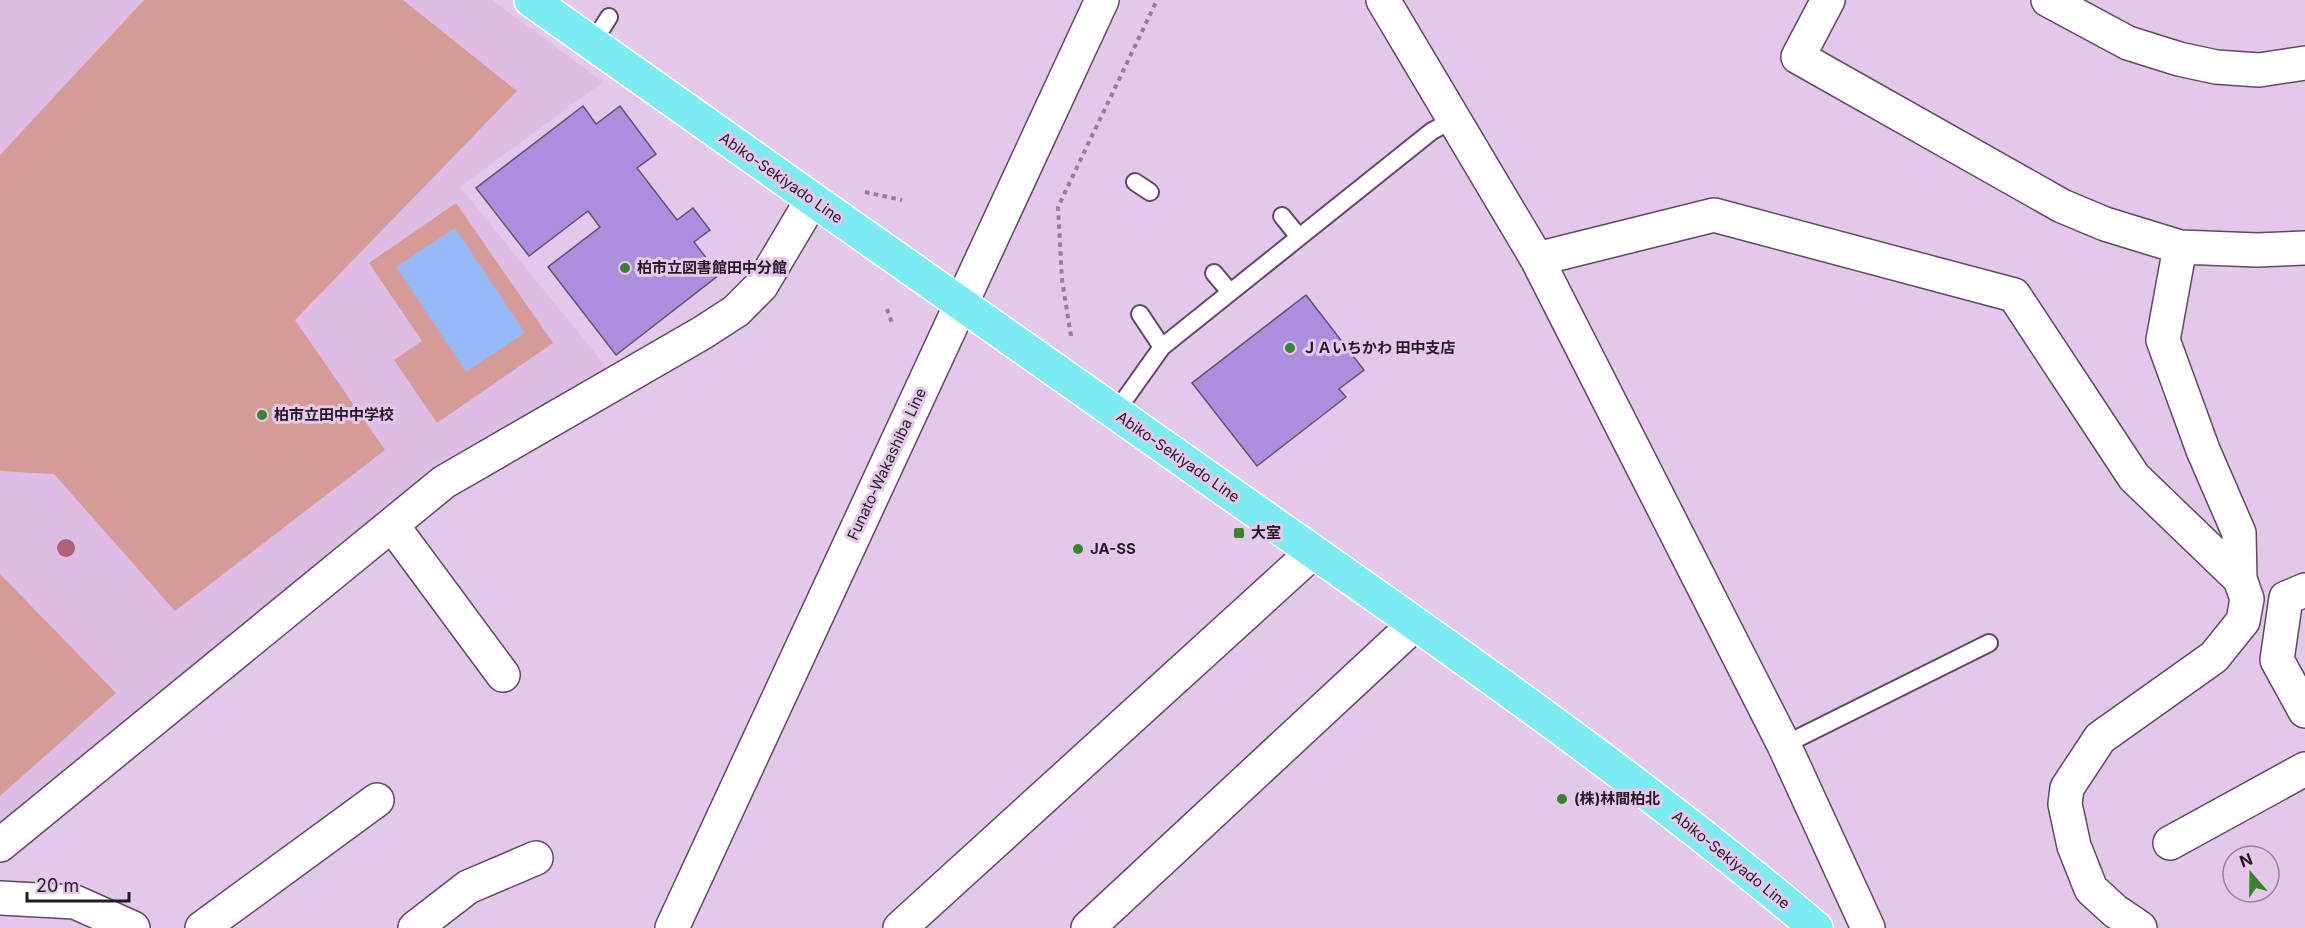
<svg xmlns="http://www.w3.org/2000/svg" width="2305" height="928" font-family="Inter,'Noto Sans JP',sans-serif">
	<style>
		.built { fill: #debde5 }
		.green { fill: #d69a98 }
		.water { fill: #96baf7 }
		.building { fill: #ac8edf; stroke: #5e5273; stroke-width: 1.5 }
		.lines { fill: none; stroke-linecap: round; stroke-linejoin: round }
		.lane-casing { stroke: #604865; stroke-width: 20 }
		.street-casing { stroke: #604865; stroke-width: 36 }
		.secondary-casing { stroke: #604865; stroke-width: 36 }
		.primary-casing { stroke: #fff; stroke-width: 36 }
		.path { stroke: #947f97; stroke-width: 4; stroke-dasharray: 4.5 4.5; stroke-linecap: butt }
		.lane { stroke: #fff; stroke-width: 16 }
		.street { stroke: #fff; stroke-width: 33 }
		.secondary { stroke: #fff; stroke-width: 33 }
		.primary { stroke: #7cecf2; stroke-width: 33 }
		.tree { fill: #b0627b }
		.poi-dot { fill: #38832b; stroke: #e4c8e9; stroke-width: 2 }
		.labels { text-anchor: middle; stroke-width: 6; stroke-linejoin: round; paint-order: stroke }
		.street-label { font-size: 15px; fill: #251b27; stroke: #e4c8e9 }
		.poi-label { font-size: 15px; font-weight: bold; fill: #251b27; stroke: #e4c8e9; text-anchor: start }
	</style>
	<rect width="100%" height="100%" fill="#e4c8e9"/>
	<path class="built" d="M0,0H492L603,82L460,187L608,369L439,462L0,823Z"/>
	<path class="green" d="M144,0H403L517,91L295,320L385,450L175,611L54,474L0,471V155Z
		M456,203L553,343L437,423L394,360L422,341L369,263Z
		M0,574L116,693L0,796Z"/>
	<path class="water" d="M455,228L525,333L466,372L396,267Z"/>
	<path class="building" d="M583,106L596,124L620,106L656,154L637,168L677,220L693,208L710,230L694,242L719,275L616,355L548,267L600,227L588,211L529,256L476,188Z
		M1306,295L1364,370L1339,389L1346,397L1257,466L1192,383Z"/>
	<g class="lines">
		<g class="lane-casing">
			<path id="lane" d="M592,44L609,17
				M1135,182L1150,192
				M1282,216L1299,237
				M1214,273L1230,292
				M1140,314L1162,347
				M1115,413L1162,347L1432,131L1453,120
				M1784,745L1989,643"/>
		</g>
		<g class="street-casing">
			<path id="street" d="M1383,0L1537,259L1784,745L1868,928
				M1828,0L1798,57L2062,206L2105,224L2180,247L2257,250L2305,248
				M2048,0L2128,43L2179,59L2216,67L2259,70L2305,63
				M1537,259L1714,215L2014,295L2134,477L2240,579
				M392,525L503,675
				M2305,590L2286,598L2277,660L2305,711
				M2170,843L2305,769
				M0,845L444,482L702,333L736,311L761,286L812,200
				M0,898L75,902L133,928
				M202,928L377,800
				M415,928L468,887L536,858
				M900,928L1313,552
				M1088,928L1415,624
				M2140,928L2115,911L2091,889L2074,846L2065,804L2067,788L2100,738L2214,657L2243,621L2247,599L2240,579L2239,533L2203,450L2163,340L2180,247"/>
		</g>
		<g class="secondary-casing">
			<path id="secondary" d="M672,928L1102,0"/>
		</g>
		<g class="primary-casing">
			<path id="primary" d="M531,0C765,166 999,331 1234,496C1431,635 1631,772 1816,928"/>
		</g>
		<path class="path" d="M865,192L902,200
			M887,309L893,326
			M1071,336L1062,280L1058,207L1157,0"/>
		<use href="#lane" class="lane"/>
		<use href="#street" class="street"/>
		<use href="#secondary" class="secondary"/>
		<use href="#primary" class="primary"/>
	</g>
	<circle class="tree" cx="66" cy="548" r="9"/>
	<g class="poi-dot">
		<circle cx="625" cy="268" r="6"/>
		<circle cx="1290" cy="348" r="6"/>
		<circle cx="262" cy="415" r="6"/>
		<rect x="1233" y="527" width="12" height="12" rx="3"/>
		<circle cx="1078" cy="549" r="6"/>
		<circle cx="1562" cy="799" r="6"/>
	</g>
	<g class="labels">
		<g class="street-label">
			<text transform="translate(781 178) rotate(35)" y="5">Abiko-Sekiyado Line</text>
			<text transform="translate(1178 457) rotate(35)" y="5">Abiko-Sekiyado Line</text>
			<text transform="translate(887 464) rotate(-65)" y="5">Funato-Wakashiba Line</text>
			<text transform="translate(1731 860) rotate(39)" y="5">Abiko-Sekiyado Line</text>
		</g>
		<g class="poi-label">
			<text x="637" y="273">柏市立図書館田中分館</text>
			<text x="1302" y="353">ＪＡいちかわ 田中支店</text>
			<text x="274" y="420">柏市立田中中学校</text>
			<text x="1251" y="538">大室</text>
			<text x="1090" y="554">JA-SS</text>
			<text x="1574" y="804">(株)林間柏北</text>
		</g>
	</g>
	<g transform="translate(2251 874) rotate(340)"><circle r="28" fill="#e4c8e9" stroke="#98839b" stroke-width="1.5"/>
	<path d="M0-4.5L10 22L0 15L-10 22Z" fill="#38832b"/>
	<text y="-9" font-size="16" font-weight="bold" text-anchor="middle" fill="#251b27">N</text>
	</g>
	<path d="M27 892v9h102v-9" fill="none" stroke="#251b27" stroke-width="3"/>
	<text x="36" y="892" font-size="18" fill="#251b27" stroke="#e4c8e9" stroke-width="4.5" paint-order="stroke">20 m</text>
</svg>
